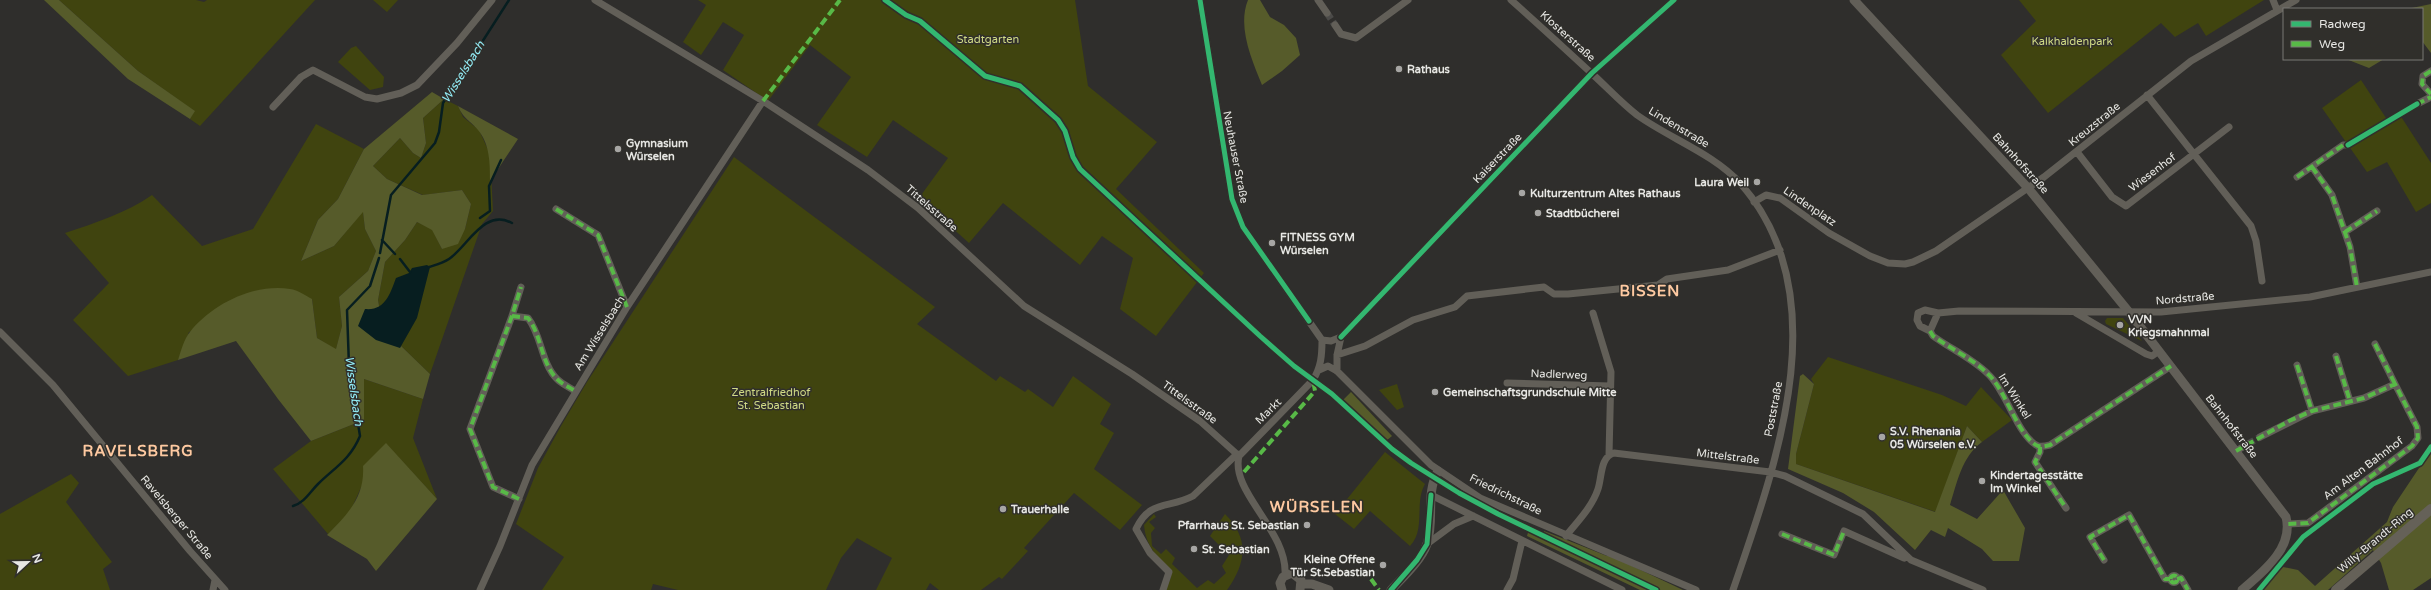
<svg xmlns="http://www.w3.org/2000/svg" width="2431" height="590" font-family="'Varela Round',sans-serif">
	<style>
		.green { fill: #40440f }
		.forest { fill: #565b2a }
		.water { fill: #071e20 }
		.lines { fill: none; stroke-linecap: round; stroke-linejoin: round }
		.stream { stroke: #071e20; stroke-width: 2.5 }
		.minor-tunnel { stroke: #4b4a48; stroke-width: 7; stroke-dasharray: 7 3.5; stroke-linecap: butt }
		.minor { stroke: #625f58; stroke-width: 7 }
		.tertiary { stroke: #625f58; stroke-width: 9 }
		.secondary { stroke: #656158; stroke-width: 10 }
		.quiet { stroke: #58b947; stroke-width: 4; stroke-dasharray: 8 4; stroke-linecap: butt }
		.cycleway-casing { stroke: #302f2b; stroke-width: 8 }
		.cycleway { stroke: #33b770; stroke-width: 5 }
		.poi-dot { fill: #a7a6a4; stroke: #302f2b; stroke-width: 1.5 }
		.labels { text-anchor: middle; stroke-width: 3; stroke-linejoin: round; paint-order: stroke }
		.street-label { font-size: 11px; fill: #e7e7e4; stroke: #302f2b }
		.park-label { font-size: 11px; fill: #d0da85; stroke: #302f2b }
		.poi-label { font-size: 11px; font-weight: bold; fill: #e7e7e4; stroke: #302f2b; text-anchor: start }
		.water-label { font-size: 12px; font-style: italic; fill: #93eef8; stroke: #302f2b }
		.district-label { font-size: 15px; font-weight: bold; letter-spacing: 1px; fill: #fec9a1; stroke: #302f2b }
	</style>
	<rect width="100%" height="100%" fill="#2f2e2c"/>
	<path class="green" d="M59,0H196L204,2L207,0H315L200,126L190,119L194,111L138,71Z
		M373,0H398L387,12Z
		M698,0H1075L1088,86L1157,142L1116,189L1204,273L1156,336L1120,309L1133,258L1102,236L1080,265L1003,203L969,243L919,198L948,158L893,120L867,157L817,125L851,77L810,45L768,101L723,70L744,35L723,22L701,55L683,42L706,5Z
		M2019,0H2264L2206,36L2198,23L2175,37L2161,23L2048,113L2001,55L2036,21Z
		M356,46L384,77L383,87L370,90L338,62L351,48Z
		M2361,80L2388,121L2400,115L2431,163V203L2416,212L2387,162L2367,172L2322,108Z
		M444,99L458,106L463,117L479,130L490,154L493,211L482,224L430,374L400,345L384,334L378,300L385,262L405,240L417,222L432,229L442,249L465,229L471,204L462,190L423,195L387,179L373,166L400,138L413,153L421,158L426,143L423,118Z
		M316,124L364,149L338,199L318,220L301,261L334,246L363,211L365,229L376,251L368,271L339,297L342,326L336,350L317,338L312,299L189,332L178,360L128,376L73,320L109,283L65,233C95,223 126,213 152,195L202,246L253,229Z
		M734,157L935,307L917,324L996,381L1000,376L1025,392L1028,389L1053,407L1073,376L1111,404L1100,424L1114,433L1094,469L1142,505L1120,530L1074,493L1024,548L1028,551L1002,579L999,577L981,590H939L930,583L926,590H876L892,558L857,538L841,558L826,590H678L653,584L651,590H542L564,557L516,524L538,468L561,426L587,382Z
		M2107,318H2123L2142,341L2106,324L2105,321Z
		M1828,357L1942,395L1966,406L1981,387L2012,420L1982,442L1967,426L1936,512L1796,464V454L1814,384L1811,379Z
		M364,379L423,399L413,438L437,499L386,444L364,481L349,514L328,534L273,469L311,441L364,420Z
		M1397,384L1404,407L1397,410L1379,390Z
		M1385,452L1425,484C1414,503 1426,530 1410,546L1370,511L1354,529L1335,514Z
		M71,474L79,483L66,502L112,562L103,569L110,590H0V514Z
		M1154,514L1156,517L1149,522L1155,528L1151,533L1152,546L1161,554L1166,549L1175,558L1172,564L1197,588L1208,580L1214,584L1226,573L1222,566L1229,555L1210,536L1225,514C1250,539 1246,563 1227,590H1166L1171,577V570C1156,556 1146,546 1144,525Z"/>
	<path class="forest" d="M44,0H59L138,71L195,111L190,119L128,79Z
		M1248,0H1260L1270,17L1284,25L1296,38L1300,55L1282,71L1262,85C1252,60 1237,27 1248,0Z
		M2431,4V53L2422,41V9H2407Z
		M2346,59H2384L2369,68Z
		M432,92L444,99L423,118L426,143L421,158L413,153L400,138L373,166L387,179L422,195L462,190L471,204L465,229L458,244L442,249L432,230L417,222L405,240L385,262L378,300L384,334L400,345L430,374L423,399L364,379V420L311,441L278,399L236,341L178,360C181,351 184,339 190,332C212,304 255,283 290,289C298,290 306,296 312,299L317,338L336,349L342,326L339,297L368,271L376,251L365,229L363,212L334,246L301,261L318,220L338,199L364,149Z
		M458,106L518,139L490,181C490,164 490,144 478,130C470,120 464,120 458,106Z
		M1803,374L1814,384L1796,454V464L1935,512L1967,426L1982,442C1962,456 1957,483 1950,505L1977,519L2003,490L2025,528L2019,561H1993L1982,549L1948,528L1945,537L1931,530L1915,550L1874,512L1843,493L1788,469L1800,376Z
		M1351,392L1392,436L1386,441L1342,401Z
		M386,443L437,499L376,571L367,559L327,535C347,515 365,497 363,466Z
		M2431,450V578L2413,590H2389L2381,563L2373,550L2328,590H2260L2283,567L2298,570L2315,586L2387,522L2393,507Z
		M1529,529L1542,537L1544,531L1607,556L1609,555L1683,590H1640L1527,536Z"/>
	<path class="water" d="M427,265L430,267L417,318L400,348L376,340L358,326L365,309C385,311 390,294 396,278L409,273L412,268Z"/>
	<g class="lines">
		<path class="stream" d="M480,218L490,211L489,186L501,160
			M382,240L395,254
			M380,253L391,195L435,143L439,132L443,103L509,0
			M400,259L410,272
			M429,267C435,265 443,263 449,259C468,246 484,208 512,223
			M293,506C305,502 309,493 318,484C334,468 350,460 360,436L349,366L347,310L370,286L379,258"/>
		<path class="minor-tunnel" d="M1327,13L1335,25
			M2248,444L2260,437"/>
		<path class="minor" d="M595,0L763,101L868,170L918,208L1024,306L1132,374L1200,421L1239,456
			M1200,0L1232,199L1243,227L1322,340
			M1318,0L1327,13
			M1511,0C1537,23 1563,47 1589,71C1605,85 1620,102 1637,115C1669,138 1714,154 1740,183C1840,295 1775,467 1733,590
			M2273,0L2277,10
			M1335,25L1341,34L1356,38L1408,0
			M2431,71L2423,76L2422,84L2431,94
			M2147,95L2251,226L2256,241L2262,281
			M2417,104L2431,97
			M273,107L301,77L313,70L365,97L377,99L401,93L417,85L457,43L492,0
			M2077,152L2112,197L2126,206L2229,127
			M2312,167L2332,195L2350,247L2357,287
			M2297,177L2343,145H2348
			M1754,202L1766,195L1780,198L1829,233L1870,256L1888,263L1905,264L1913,262L1936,251L2044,177L2191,61L2296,0
			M556,209L598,235L627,307
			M2345,232L2377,211
			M1593,313L1611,372L1609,455
			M1938,313L1930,331L1920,326L1917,320L1918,313L1925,310L1938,313L1959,311L2161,312L2310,297L2431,272
			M2076,313L2146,354L2152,356L2159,351
			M512,316L528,318C542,336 541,363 557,379C562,384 569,387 575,391
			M1930,331L1933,336C1951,349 1973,359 1988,374C2006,390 2018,437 2038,446C2042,447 2046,446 2050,445L2171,366
			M0,332L53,385L190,551L225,590
			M1322,340L1331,341L1341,337L1592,73L1674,0
			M2375,344L2395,384
			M1337,355L1365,346L1413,320L1455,307L1467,296L1544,287L1554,294H1568L1658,285L1667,279L1728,270L1780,250
			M2336,356L2350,401
			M2297,365L2312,411
			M1319,370L1328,366L1337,371L1431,465L1480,498L1696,590
			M1337,371V355L1341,337
			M1507,383L1610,386
			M2260,437L2312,411L2364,398L2395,384L2417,427L2418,438L2412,446L2308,523L2288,524
			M2040,447V452L2035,462L2066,508
			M2236,451L2248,444
			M1431,495L1622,590
			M519,499L493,487L470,429L512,316L521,287
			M1782,534L1834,555L1844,531L1904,558
			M1566,536C1578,521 1592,507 1598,489C1602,477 1600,457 1614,453L1770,472L1785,476L1863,514L1911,560L1983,590
			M1427,544L1454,524L1473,516
			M2104,560L2090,537L2129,515L2165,579H2170
			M1285,575C1288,531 1230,492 1239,456L1313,380C1321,367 1322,356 1322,340
			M2170.5 579a3.5 3.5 0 1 1 7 0a3.5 3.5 0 1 1-7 0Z
			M2177,579L2181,578L2188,590
			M213,590L215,580
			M480,590L500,546L532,465L627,307L763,101
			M1163,590L1169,572L1150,553L1136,529C1150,499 1169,509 1193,496L1237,454
			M1507,590L1513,579L1522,541"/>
		<path class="tertiary" d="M1854,0L2028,188L2129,312L2286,517C2294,548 2263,572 2242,590
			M1302,584H1312L1329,590
			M1282,590L1280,583L1283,577L1292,573L1301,580L1300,590
			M1391,590C1403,577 1421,561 1427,544C1435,520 1425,494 1438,471"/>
		<path class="secondary" d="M2336,590L2431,509"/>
		<path class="quiet" d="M2431,71L2423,76L2422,84L2431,94
			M763,101L840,0
			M2417,104L2431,97
			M2312,167L2332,195L2350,247L2357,287
			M2297,177L2343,145H2348
			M556,209L598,235L627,307
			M2345,232L2377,211
			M512,316L528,318C542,336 541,363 557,379C562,384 569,387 575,391
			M1930,331L1933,336C1951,349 1973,359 1988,374C2006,390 2018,437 2038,446C2042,447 2046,446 2050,445L2171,366
			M2375,344L2395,384
			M2336,356L2350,401
			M2297,365L2312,411
			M2040,447V452L2035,462L2066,508
			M2236,451L2289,421L2312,411L2364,398L2395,384L2417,427L2418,438L2412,446L2308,523L2288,524
			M1244,472L1315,391L1313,380
			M519,499L493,487L470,429L512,316L521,287
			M1782,534L1834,555L1844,531
			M2104,560L2090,537L2129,515L2165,579H2170
			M2170.5 579a3.5 3.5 0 1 1 7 0a3.5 3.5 0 1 1-7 0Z
			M1371,579L1379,590
			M2177,579L2181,578L2188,590"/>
		<g class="cycleway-casing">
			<path id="cycleway" d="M885,0L906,15L920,21L985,76L1020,86L1058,120L1065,131L1073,157L1080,169L1260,336L1294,366L1332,394L1392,449L1411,463L1459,493L1498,514L1656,590
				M1200,0L1232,199L1243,227L1309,321
				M2348,145L2417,104
				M1341,337L1592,73L1674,0
				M1391,590L1417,560L1427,544L1431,495
				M2259,590L2303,537L2373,484L2420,463L2431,447"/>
		</g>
		<use href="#cycleway" class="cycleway"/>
	</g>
	<g class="poi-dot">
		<circle cx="1399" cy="69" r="4"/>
		<circle cx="618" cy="149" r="4"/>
		<circle cx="1757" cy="182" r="4"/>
		<circle cx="1522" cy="193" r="4"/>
		<circle cx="1538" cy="213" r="4"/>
		<circle cx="1272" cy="243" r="4"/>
		<circle cx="2120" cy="325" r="4"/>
		<circle cx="1435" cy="392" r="4"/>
		<circle cx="1882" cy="437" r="4"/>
		<circle cx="1982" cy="481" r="4"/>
		<circle cx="1003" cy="509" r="4"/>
		<circle cx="1307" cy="525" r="4"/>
		<circle cx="1194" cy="549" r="4"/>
		<circle cx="1383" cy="565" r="4"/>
	</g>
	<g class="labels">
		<g class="street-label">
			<text transform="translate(1568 36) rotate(42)" y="4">Klosterstraße</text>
			<text transform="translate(2094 124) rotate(-39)" y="4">Kreuzstraße</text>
			<text transform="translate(1679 127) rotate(31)" y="4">Lindenstraße</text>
			<text transform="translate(1236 157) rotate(79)" y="4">Neuhauser Straße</text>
			<text transform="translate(1497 158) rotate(-46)" y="4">Kaiserstraße</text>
			<text transform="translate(2021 163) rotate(48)" y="4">Bahnhofstraße</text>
			<text transform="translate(2152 172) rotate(-37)" y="4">Wiesenhof</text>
			<text transform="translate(1810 206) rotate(34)" y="4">Lindenplatz</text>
			<text transform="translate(932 208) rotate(41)" y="4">Tittelsstraße</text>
			<text transform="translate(2185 298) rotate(-5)" y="4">Nordstraße</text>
			<text transform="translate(599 333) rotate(-58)" y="4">Am Wisselsbach</text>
			<text transform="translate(1559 374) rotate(2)" y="4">Nadlerweg</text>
			<text transform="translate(2015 396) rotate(58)" y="4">Im Winkel</text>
			<text transform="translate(1190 402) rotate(36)" y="4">Tittelsstraße</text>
			<text transform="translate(1773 409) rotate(-79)" y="4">Poststraße</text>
			<text transform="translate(1268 411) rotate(-45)" y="4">Markt</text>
			<text transform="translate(2232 426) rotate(52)" y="4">Bahnhofstraße</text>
			<text transform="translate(1728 456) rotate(7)" y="4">Mittelstraße</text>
			<text transform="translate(2363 468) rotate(-37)" y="4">Am Alten Bahnhof</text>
			<text transform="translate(1506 494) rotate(26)" y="4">Friedrichstraße</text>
			<text transform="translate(177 517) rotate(50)" y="4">Ravelsberger Straße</text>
			<text transform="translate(2375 540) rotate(-40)" y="4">Willy-Brandt-Ring</text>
		</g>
		<g class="park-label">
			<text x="988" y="43">Stadtgarten</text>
			<text x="2072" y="45">Kalkhaldenpark</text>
			<text x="771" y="396">Zentralfriedhof<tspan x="771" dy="13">St. Sebastian</tspan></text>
		</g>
		<g class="poi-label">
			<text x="1407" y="73">Rathaus</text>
			<text x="626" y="147">Gymnasium<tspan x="626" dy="13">Würselen</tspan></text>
			<text x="1749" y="186" text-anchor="end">Laura Weil</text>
			<text x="1530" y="197">Kulturzentrum Altes Rathaus</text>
			<text x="1546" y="217">Stadtbücherei</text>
			<text x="1280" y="241">FITNESS GYM<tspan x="1280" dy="13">Würselen</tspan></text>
			<text x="2128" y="323">VVN<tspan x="2128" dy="13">Kriegsmahnmal</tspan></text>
			<text x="1443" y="396">Gemeinschaftsgrundschule Mitte</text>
			<text x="1890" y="435">S.V. Rhenania<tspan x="1890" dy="13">05 Würselen e.V.</tspan></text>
			<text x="1990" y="479">Kindertagesstätte<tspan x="1990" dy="13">Im Winkel</tspan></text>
			<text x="1011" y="513">Trauerhalle</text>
			<text x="1299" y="529" text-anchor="end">Pfarrhaus St. Sebastian</text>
			<text x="1202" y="553">St. Sebastian</text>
			<text x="1375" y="563" text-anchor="end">Kleine Offene<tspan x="1375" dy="13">Tür St.Sebastian</tspan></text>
		</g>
		<g class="water-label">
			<text transform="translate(463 72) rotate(-58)" y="4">Wisselsbach</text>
			<text transform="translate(354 391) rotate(82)" y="4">Wisselsbach</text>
		</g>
		<g class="district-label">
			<text x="1650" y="296">BISSEN</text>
			<text x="138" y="456">RAVELSBERG</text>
			<text x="1317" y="512">WÜRSELEN</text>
		</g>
	</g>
	<rect x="2283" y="8" width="140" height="52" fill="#302f2b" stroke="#797975"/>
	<rect x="2291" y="21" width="20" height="6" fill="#33b770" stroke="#797975"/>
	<text x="2319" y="28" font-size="12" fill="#e7e7e4">Radweg</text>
	<rect x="2291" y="41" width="20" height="6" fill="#58b947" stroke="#797975"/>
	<text x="2319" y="48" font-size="12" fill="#e7e7e4">Weg</text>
	<g transform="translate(28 562) rotate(68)" stroke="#302f2b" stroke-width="3" paint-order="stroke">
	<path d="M0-3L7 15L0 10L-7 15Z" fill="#e7e7e4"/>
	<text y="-6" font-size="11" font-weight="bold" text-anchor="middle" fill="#e7e7e4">N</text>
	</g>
</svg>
